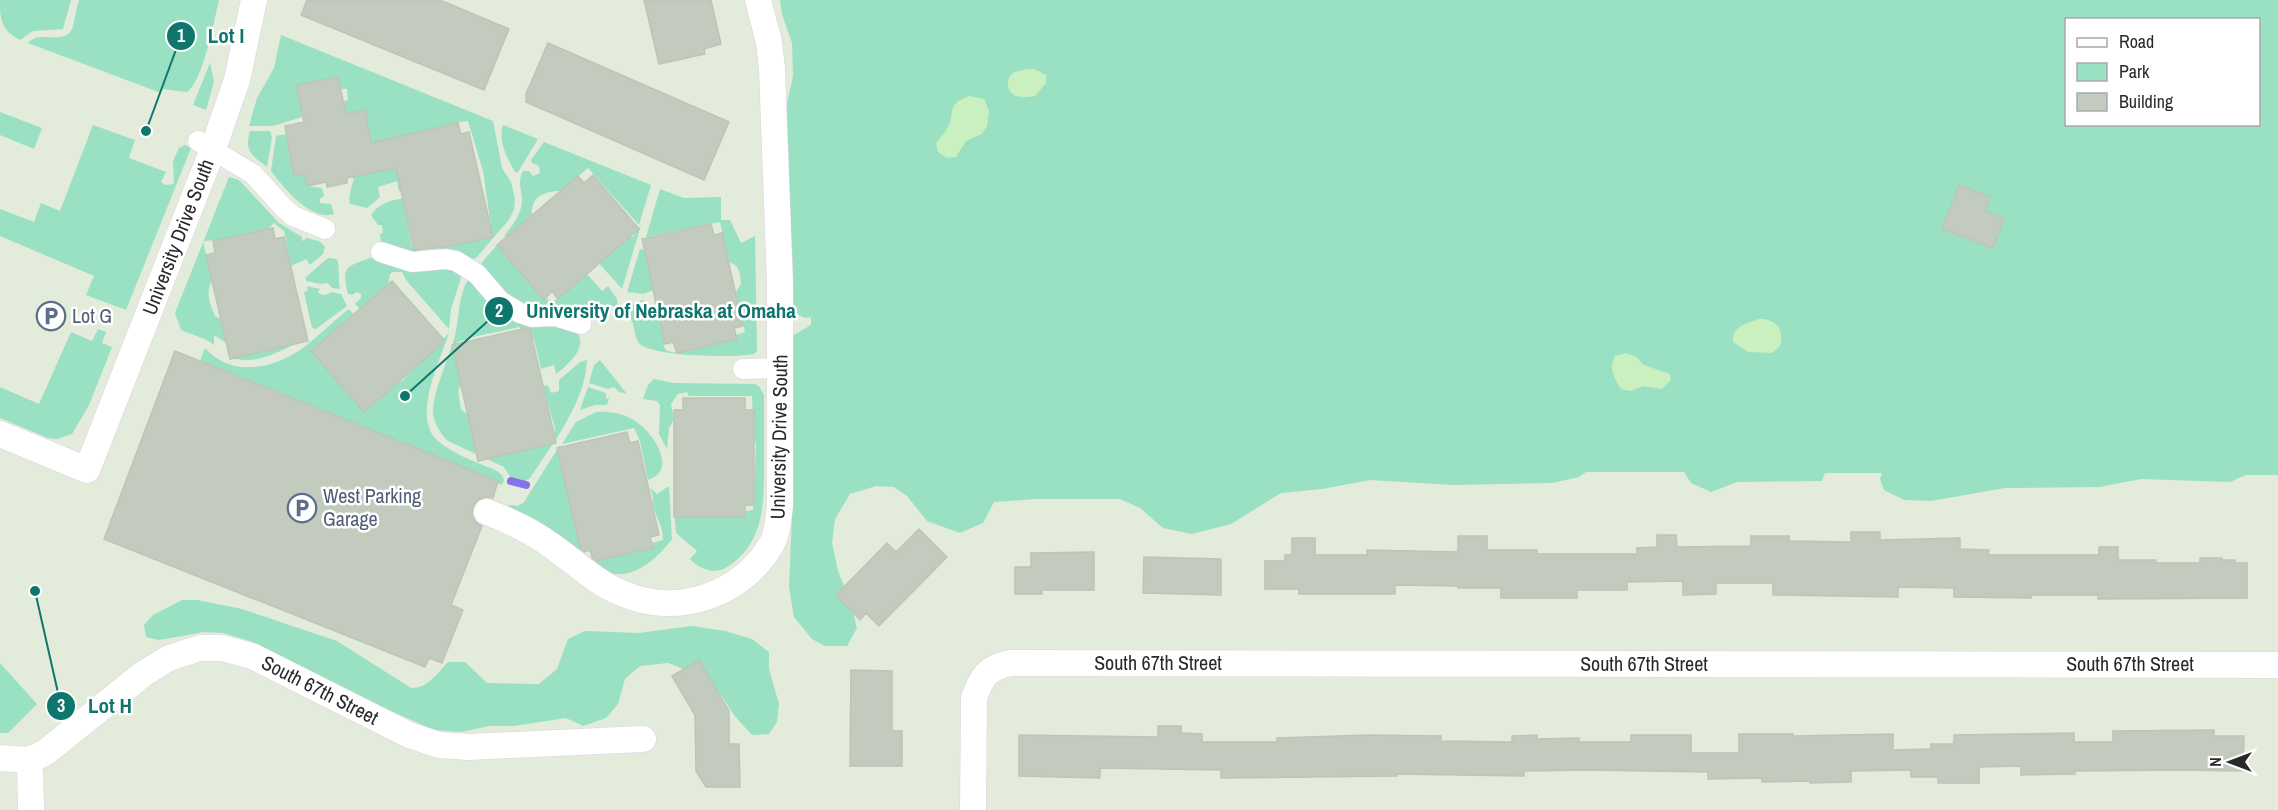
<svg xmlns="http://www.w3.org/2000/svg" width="2278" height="810" font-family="'Archivo Narrow',sans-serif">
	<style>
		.green { fill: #99e1c2; fill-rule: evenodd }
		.sand { fill: #caf0bf }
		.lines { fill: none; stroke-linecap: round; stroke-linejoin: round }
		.stream { stroke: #8771eb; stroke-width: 8 }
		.building { fill: #c3cabe; stroke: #bdc6b5; stroke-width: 1.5 }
		.pedestrian-casing { stroke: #ddd1e2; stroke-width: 21 }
		.minor-casing { stroke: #ddd1e2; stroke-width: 27 }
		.pedestrian { stroke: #fff; stroke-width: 20 }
		.minor { stroke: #fff; stroke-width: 26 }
		.labels { text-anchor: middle; stroke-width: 5; stroke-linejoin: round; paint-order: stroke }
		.street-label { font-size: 20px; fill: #292929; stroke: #fff }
		.service-label { font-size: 20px; fill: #4e5e75; stroke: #fff; text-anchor: start }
		.leader { fill: none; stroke: #0f766e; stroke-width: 2 }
		.callout-dot { fill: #0f766e; stroke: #fff; stroke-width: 2 }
		.mark-label { font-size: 18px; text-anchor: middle; font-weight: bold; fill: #fff }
		.callout-label { font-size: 21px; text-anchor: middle; font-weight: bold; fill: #0f766e; stroke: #fff; stroke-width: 5; stroke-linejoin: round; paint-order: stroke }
	</style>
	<rect width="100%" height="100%" fill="#e3ebdb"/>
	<path class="green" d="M0,0H71L63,29L33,31L20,40C1,30 0,20 0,0Z
		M79,0H219C214,21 203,81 187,92L162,89L161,93L28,43C39,29 64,46 72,29C75,20 76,9 79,0Z
		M780,0H2278V475H2246L2230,482L2141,479L2099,487L2005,488L1931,501L1904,500L1884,490L1880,479L1882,473H1825L1822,481L1737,482L1711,492L1691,483L1684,472H1586L1579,477L1552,483L1453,485L1370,480L1322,489L1281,493L1231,524L1192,534L1163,528L1140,508L1120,499H1036L994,502L983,523L960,533L927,521L907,496L894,487L876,486L850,494L835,519L832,543L838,571L850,601L857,628L847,646H825L812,639L794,617L789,587L792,515V336L811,325V317L805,318L795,313L788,290L782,127L793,76L792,43L782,14ZM2066,20H2258V124H2066Z
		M281,35L493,121L502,168L511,182L515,199L514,210L508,221L476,258L468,261L421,256L381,244L380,234L383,233L382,225H378L371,215C380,202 392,200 406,198L405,210L412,247L422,252L484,239L492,233L483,171L468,121L459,122L392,151L399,183L405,190L399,191L397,181L378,187L380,197L367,208L350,204C348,198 352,185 354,179L352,177L364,110L345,114L343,101L348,100L347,89L297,86L302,117L273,126H249L257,98L274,68Z
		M210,63L214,82L206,110L193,105Z
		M0,112L42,128L34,149L0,135Z
		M93,125L135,140L129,158L166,172L161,182L165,185L174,184L173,161L179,148L185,145L191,148L126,310L86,295L94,276L0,236V209L34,222L41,203L60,211Z
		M503,125L538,139L518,172H515C507,157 498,142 503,125Z
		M250,131H270L272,138L267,167C252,155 244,152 250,131Z
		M286,134L294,175L305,174L307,186L322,188L324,196L320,199V203L331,204L334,214C310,221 284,188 271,171L276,136Z
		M544,142L651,185L639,225L588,168L560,191C544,191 530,197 532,216L507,237L504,236C512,226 522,214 522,200C522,189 517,182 523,171H529L533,176L540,173L539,166L532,163L531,160Z
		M229,177L239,180L279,223L302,237V240L304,241L306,238L319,241L325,247L323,254L310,265L306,259L291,266L284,231L274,223L268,229L219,240L203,241L212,281C205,292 210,305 215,316L221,319L226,343L214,335V345L207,340L181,330L175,313Z
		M660,189L684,198L721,197V220H730L741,243L755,236L757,351L754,354C736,358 650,357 639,343C632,333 637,322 624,309L629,304L644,300L646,309L655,306L658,310L664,340V347L667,351L677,353L736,339V335L745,332L736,292L741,284C740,275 740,265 729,262L720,222L646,237Z
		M641,225L622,289L597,261L629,237H633Z
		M499,243L506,250L504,253L543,299L545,298L551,301L558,299L593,267L587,274L602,291L608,286L617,299L618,306H600L582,316L517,306L481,270L482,262Z
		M640,249L644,250L652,284L657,289L643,294L627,292Z
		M328,258L337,259C340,269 338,278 340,289L332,288L328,283L321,284L306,281V277Z
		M370,258L460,270L461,278L451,309L449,329L406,280L402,272H393L390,274L388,285L367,303L362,311L355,304L361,298V294L357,292L352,295L348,294C341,266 346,267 370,258Z
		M474,279L545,323L576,330C589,347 569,364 556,374L554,365L541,369L534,339L519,327L473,337L456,343L458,356L455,357L461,385L458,391L461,409L468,415L475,449L554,436L555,428L543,386L548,385L551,393L559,391V380L580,362L587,360C586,401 552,445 530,478L524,482L511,478L504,467L448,441C441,435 433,422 433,412C434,388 448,361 455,336C460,316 457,302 467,281Z
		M307,286L320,289L318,292L320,294L326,295L331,292L341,294L347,306L316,329L312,328L304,292L308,290Z
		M349,309L356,317L346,321L320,343L318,358L357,405L398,381H402L449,333C440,361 411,418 438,441C451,452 468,459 483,465C492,469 501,470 504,480L502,485L497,483L498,481L200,361L205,348C231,378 274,369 303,348C319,336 333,321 349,309Z
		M98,329L106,332L102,343L112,347L89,405L72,434L57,439L48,438L0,418V387L39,404L71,332L92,341Z
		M297,343C276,353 257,365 231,358Z
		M600,360L627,394L619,392L614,387L608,389L589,383L594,365Z
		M654,379L673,383L755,384L759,386L764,395C764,416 764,438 764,459C764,499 766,543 727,567C714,575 700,569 690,559L697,551L676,533L674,511L745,517L746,511L753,510L756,444L754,440L752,396H689L687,392L678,394L671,404L674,419L669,428L667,449L659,434L660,405L657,401L643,399L648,385Z
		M588,387L606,393V399L609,398L607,405H595L580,410Z
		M596,412C608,411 621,413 632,419C651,429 680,469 648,480L640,441L634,428L562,444L576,422Z
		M560,445L563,458L560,459L581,553L507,510L509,505L518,506L524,502Z
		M669,486L672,539C658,558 632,582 606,572C599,569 592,563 586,559L592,558L593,562L653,548L652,543L663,540C662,536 663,533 662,530C659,519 651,508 653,497L650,488L657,494Z
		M182,600H197L242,609L337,641L411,688C428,688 437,674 448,662H465L487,683L539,684L557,669L568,639L585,631L639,633L692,626L725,631L752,639L769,652V669L779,704L777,722L769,734L752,735L734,715L719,692L701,683L681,668L668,663L640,666L625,679L618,704L606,718L583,726L566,718L514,726H489L461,732L434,730L339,688L250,641L223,633L204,632L159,640L146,637L144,625L153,615Z
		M0,663L37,704L8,733H0Z"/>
	<path class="sand" d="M1028,69H1034L1046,75V83L1035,96C1025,98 1012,99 1008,87C1007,73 1015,71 1028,69Z
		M969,96L984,99L989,111L987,126L982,134L966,141L956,157L947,158L938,152L936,143C940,137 945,133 948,127C956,110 945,106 969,96Z
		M1759,319C1776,318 1785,330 1780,346L1772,353L1748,352L1733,342C1731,327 1747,323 1759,319Z
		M1626,353L1636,357L1644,365L1670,374L1671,380L1662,389L1644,386L1630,391L1621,389C1615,379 1608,368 1615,356Z"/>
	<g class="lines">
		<path class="stream" d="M511,481L526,485"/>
	</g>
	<path class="building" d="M307,0H440L509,29L484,90L301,15Z
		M644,0H711L721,44L704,49L705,54L659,64Z
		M548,43L729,122L704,180L526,102V94Z
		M338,77L346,114L365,110L371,143L458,123L461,134L469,132L493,237L446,247L414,250L396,168L347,178V183L327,187L326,182L307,186L305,174L294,176L285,126L304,122L296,85Z
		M593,175L639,229L558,299L552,291L544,300L497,245L578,176L584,183Z
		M1959,185L1990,197L1985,211L2004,219L1993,248L1942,229Z
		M711,224L714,235L722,233L743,326L734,328L737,339L677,353L673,342L665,344L642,239Z
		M273,228L275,239L284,237L308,341L230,359L206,255L215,253L213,241Z
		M392,281L445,341L364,412L311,351Z
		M527,328L530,329L556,443L478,461L452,345Z
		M175,351L498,481L493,498L485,497L478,500L473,507L472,515L475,521L482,526L451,605L463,610L442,663L429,658L425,667L104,539Z
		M683,398H745V410H754V505H745V517H674V410H683Z
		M627,432L630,443L638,441L659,535L650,537L653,548L596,561L592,557L590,550L584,552L580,548L557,448Z
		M919,529L947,557L879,626L866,613L860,620L836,595L887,543L896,552Z
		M1851,532H1880V540L1960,538V549L1989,550L1988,555H2099V547H2118V560H2156V563H2200V558H2222V560H2235V563H2247V598L2098,599V595H2031V598L1954,597V588L1898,587V597L1773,595V583H1716V594L1683,595V581L1627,582V590H1577V598H1501V588H1458V586L1395,585V594H1299V589H1265V561H1285V555H1292V538H1315V555H1367V550L1458,552V536H1487V550H1537V554H1637V548L1657,547V535H1676L1677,547L1751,546V536H1789V541L1851,542Z
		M1094,552V590H1042V594H1015V567H1031V553Z
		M1144,557L1221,559V595L1143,593Z
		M699,660L729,711V744H739L740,787H706L696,771L695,715L672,676Z
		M851,670L892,671V731H902V766H850Z
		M1158,726H1181V733L1202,734V742H1277V738L1369,735L1441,736V741L1512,742V736L1537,735V739L1579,738V742H1631V735H1691V753H1739V734H1793V736L1893,734V750L1931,749V744H1954V735L2074,733V742H2113V731L2214,730V736H2244L2243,771L2181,770L2074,771L2075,774L2021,775V766L1979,767V783H1938V777H1911V770L1851,771V782L1810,783V781L1762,782V778L1708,779V772L1588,770L1524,771V776L1397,774V776L1221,778V770L1100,768V778L1019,776V735L1158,737Z"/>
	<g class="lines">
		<g class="pedestrian-casing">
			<path id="pedestrian" d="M198,141L253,174L283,207L293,216L325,229
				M381,252L412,262L446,259L456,261L477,274L500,301L520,313L532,317L555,316L581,324
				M743,369L781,368"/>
		</g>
		<g class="minor-casing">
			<path id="minor" d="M0,434L87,470L213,149L237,80L254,0
				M487,512C510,521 532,531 552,546C575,562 597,584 624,594C677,617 742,595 771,545C778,534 778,519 780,506V284L772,69L769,42L758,0
				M0,758L30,760
				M30,760L46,752L143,674L169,658L200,648H222L252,656L409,735L439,745L468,747L643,739
				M30,760L31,810
				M973,810L974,698C982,676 987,668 1010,663L2278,665"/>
		</g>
		<use href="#pedestrian" class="pedestrian"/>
		<use href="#minor" class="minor"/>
	</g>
	<defs>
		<g id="parking-ring" transform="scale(1.5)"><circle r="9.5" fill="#fff" stroke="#5c6f8a" stroke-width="1.5"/><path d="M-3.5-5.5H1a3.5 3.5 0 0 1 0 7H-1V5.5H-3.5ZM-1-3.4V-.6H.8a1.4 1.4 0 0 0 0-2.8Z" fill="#5c6f8a"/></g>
	</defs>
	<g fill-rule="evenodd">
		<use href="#parking-ring" x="51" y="316"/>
		<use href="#parking-ring" x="302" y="508"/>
	</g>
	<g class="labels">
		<g class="street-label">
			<text transform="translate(178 237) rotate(-69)" y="7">University Drive South</text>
			<text transform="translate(779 437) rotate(-89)" y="7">University Drive South</text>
			<text x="1158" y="670">South 67th Street</text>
			<text x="1644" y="671">South 67th Street</text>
			<text x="2130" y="671">South 67th Street</text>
			<text transform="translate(320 690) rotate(27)" y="7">South 67th Street</text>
		</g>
		<g class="service-label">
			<text x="72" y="323">Lot G</text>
			<text x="323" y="503">West Parking<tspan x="323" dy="23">Garage</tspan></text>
		</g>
	</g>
	<path class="leader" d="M146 131L181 36M405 396L499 311M35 591L61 706"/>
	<g class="callout-dot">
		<circle cx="146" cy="131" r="6"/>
		<circle cx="405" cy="396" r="6"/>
		<circle cx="35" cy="591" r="6"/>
		<circle cx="181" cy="36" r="15"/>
		<circle cx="499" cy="311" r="15"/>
		<circle cx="61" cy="706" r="15"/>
	</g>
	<g class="mark-label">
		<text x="181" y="42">1</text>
		<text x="499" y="317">2</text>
		<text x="61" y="712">3</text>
	</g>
	<g class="callout-label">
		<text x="226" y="43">Lot I</text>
		<text x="661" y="318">University of Nebraska at Omaha</text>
		<text x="110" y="713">Lot H</text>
	</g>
	<rect x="2065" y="18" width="195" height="108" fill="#ffffff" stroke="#a9a9a9" stroke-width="1.5"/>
	<rect x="2077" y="38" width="30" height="9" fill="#ffffff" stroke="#a9a9a9" stroke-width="1.5"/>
	<text x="2119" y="48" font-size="18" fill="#292929">Road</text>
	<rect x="2077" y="63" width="30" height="18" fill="#99e1c2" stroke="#a9a9a9" stroke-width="1.5"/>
	<text x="2119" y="78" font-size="18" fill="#292929">Park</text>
	<rect x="2077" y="93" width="30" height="18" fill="#c3cabe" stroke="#a9a9a9" stroke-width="1.5"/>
	<text x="2119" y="108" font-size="18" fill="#292929">Building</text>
	<g transform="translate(2230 762) rotate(270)" stroke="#ffffff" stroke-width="4.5" paint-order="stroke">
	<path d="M0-4.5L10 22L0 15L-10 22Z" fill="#292929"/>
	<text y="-9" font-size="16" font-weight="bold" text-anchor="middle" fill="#292929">N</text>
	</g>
</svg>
